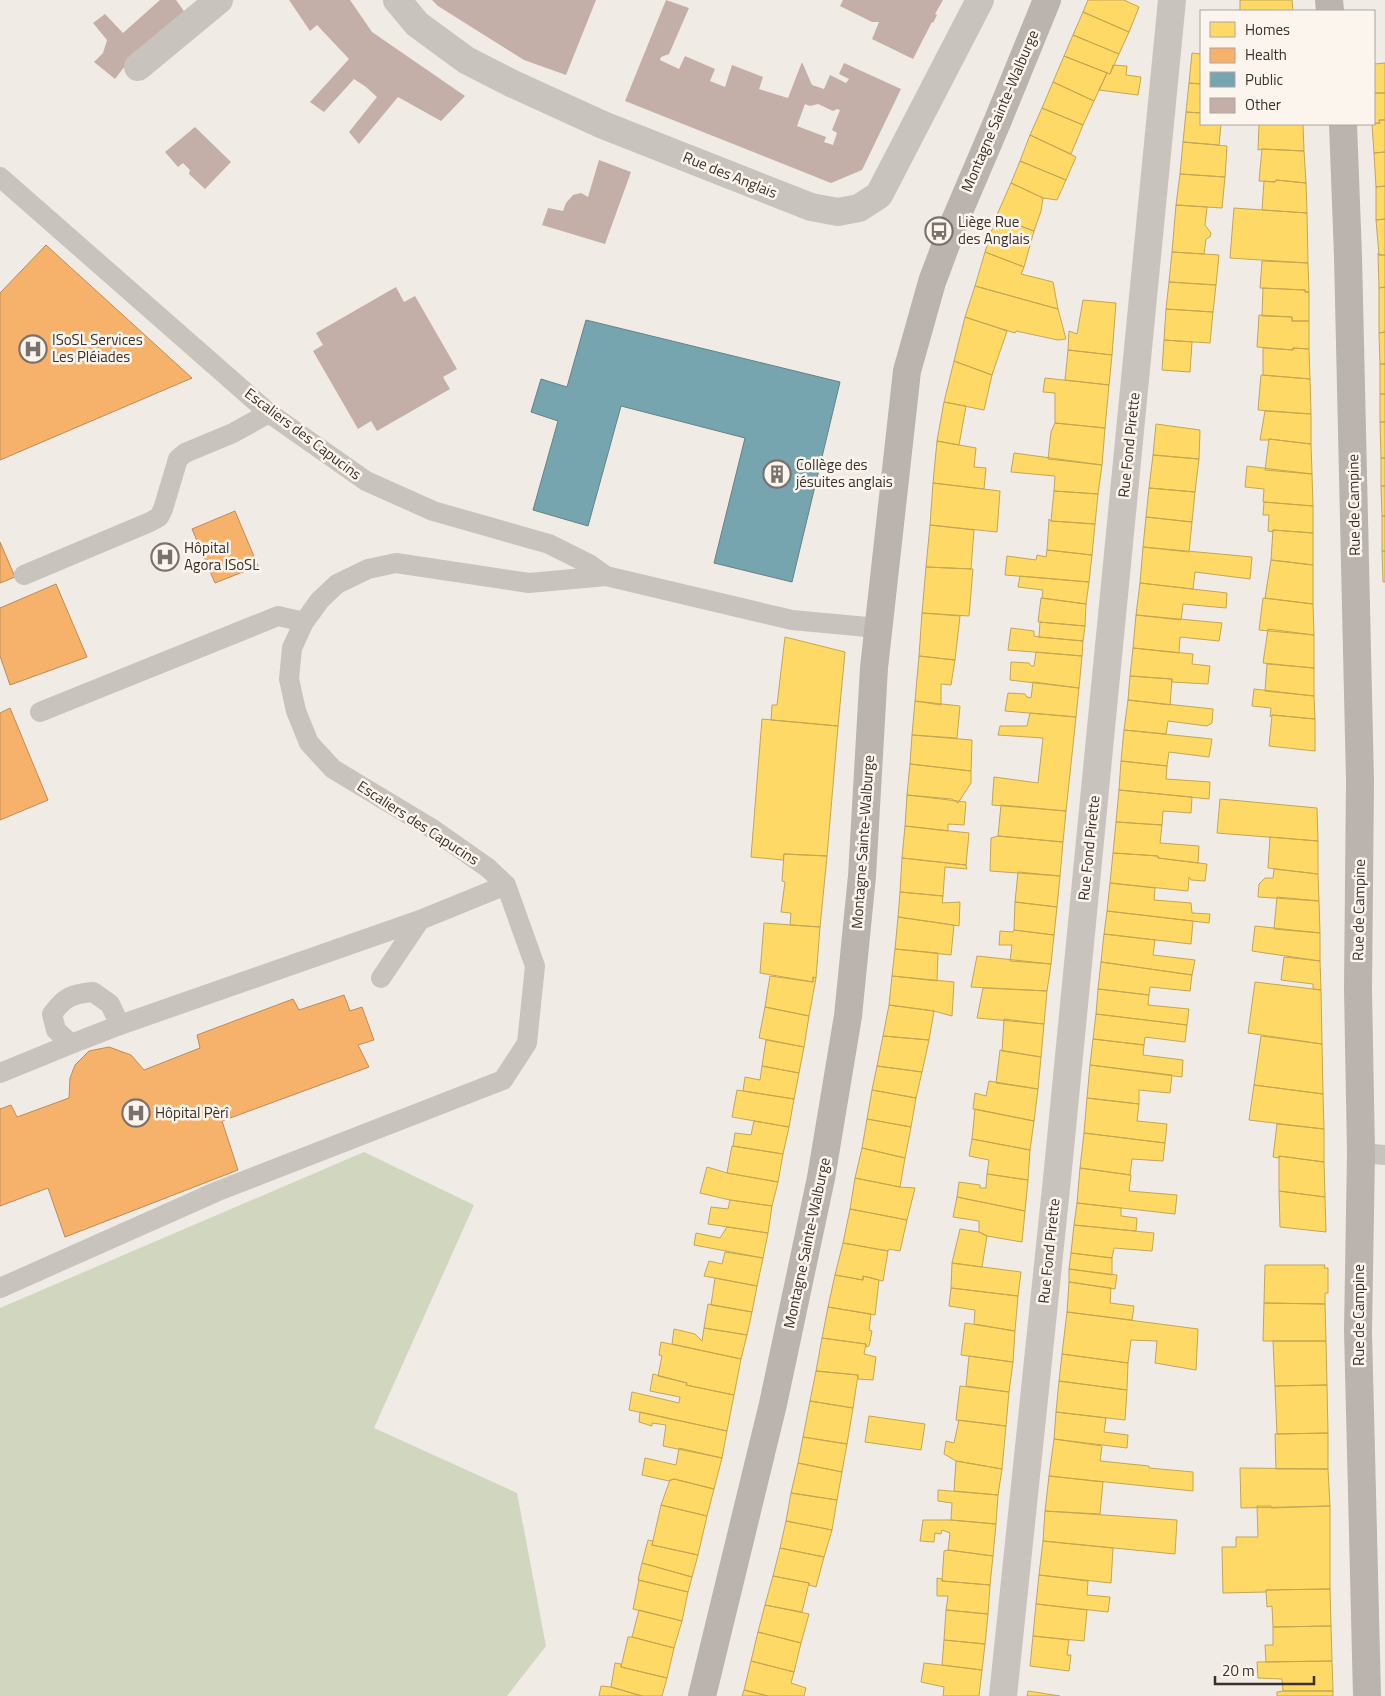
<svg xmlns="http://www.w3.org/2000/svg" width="1385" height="1696" font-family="'Titillium Web',sans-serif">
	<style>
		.green { fill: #d1d6bf }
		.homes { fill: #ffd966; stroke: #c4a654 }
		.health { fill: #f6b26b; stroke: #be8b58 }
		.public { fill: #76a5af; stroke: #648287 }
		.building { fill: #c3afa7; fill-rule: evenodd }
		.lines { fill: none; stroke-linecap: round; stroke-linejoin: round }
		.lane { stroke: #c9c3be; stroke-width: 20 }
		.street { stroke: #c9c3be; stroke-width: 28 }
		.secondary { stroke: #bab3ae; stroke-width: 28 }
		.labels { text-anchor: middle; stroke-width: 5; stroke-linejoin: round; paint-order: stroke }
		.street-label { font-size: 15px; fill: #3b302b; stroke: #fbf5ee }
		.poi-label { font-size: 15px; fill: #3b302b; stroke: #fbf5ee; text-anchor: start }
	</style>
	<rect width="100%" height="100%" fill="#f0ebe5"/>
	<path class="green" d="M364,1152L474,1205L374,1428L517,1493L546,1646L507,1696H0V1308Z"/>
	<path class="homes" d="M1088,0H1124L1139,7L1129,32L1083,12Z
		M1240,0H1292L1293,11H1240Z
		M1083,12L1129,32L1119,54L1073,35Z
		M1073,35L1119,54L1110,74L1064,56Z
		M1192,53L1201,54V84L1189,83Z
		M1064,56L1107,73L1094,101L1053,82Z
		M1385,63V93H1374V64Z
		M1113,65L1127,66L1126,75L1141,77L1138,95L1099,90L1107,73L1110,74Z
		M1053,82L1094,101L1083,125L1042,108Z
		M1189,83L1201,84V113L1186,112Z
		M1374,93H1385V120H1379L1380,123H1374Z
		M1042,108L1083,125L1071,154L1030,135Z
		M1186,112L1201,113V124H1221L1219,145L1183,142Z
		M1379,120H1385V152L1374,153L1372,124L1380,123Z
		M1259,124H1303L1304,151L1262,149L1258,150Z
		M1030,135L1076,157L1066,180L1020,161Z
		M1183,142L1227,146L1225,177L1180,174Z
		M1262,149L1304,151L1306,183L1276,180L1275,182L1259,181Z
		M1385,152V186L1376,187L1374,153Z
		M1020,161L1066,180L1057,200L1043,198L1011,183Z
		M1180,174L1225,177L1222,208L1176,205Z
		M1276,180L1306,183L1307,213L1262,210L1264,181L1275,182Z
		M1011,183L1043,198L1041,211L1034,231L996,217Z
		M1385,186V219L1376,220V187Z
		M1176,205L1207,207L1205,225L1211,233L1210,237L1206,239L1204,254L1172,252Z
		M1234,208L1307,213L1308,263L1230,258Z
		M996,217L1034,231L1024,267L985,252Z
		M1385,219V255H1379L1376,220Z
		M985,252L1024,267L1021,274L1053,282L1058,309L975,286Z
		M1172,252L1219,255L1216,285L1169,282Z
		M1378,253L1379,255H1385V287L1379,288Z
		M1262,261L1308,263L1309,292H1305V290L1260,288Z
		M1169,282L1216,285L1213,312L1166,309Z
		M975,286L1058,309L1066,339L1058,340L1016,331L1015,333L965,317Z
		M1385,287V332L1379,333V288Z
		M1263,288L1305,290V292H1309V321H1292V317L1262,316Z
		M1083,300L1116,303L1112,355L1068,350L1069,331L1077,334Z
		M1166,309L1213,312L1210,343L1164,340Z
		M1259,315L1292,317V321H1309V349L1293,348V350L1257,347Z
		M965,317L1007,331L992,375L954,361Z
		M1385,332V364H1380L1379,333Z
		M1164,340L1192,342L1190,372L1162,370Z
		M1263,348L1293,350V348L1309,349L1310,379L1263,375Z
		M1068,350L1112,355L1109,385L1065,380Z
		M954,361L992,375L984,410L944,402Z
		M1380,364H1385V394H1380Z
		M1261,375L1310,379L1311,414L1258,410Z
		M1045,378L1109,385L1105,428L1055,423V393L1043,392Z
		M1380,394H1385V422H1380Z
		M944,402L966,406L959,445L937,441Z
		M1265,411L1311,414V444L1269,439V440H1260Z
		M1380,422H1385V458H1381Z
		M1055,423L1105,428L1102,465L1048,459L1051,432Z
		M1156,424L1200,430L1199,459L1153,455Z
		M1269,439L1311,444L1312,474L1265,470Z
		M937,441L976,448L974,467L986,468L984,489L933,483Z
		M1014,453L1102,465L1098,494L1054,491L1055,476L1011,472Z
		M1153,455L1199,459L1195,492L1149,488Z
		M1381,458H1385V486H1381Z
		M1247,466L1312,474L1313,506L1263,502L1264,489L1245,487Z
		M933,483L1000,491L997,532L930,525Z
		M1381,486H1385V516H1382Z
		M1149,488L1195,492L1192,522L1146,517Z
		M1054,491L1098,494L1095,524L1051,521Z
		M1264,502L1313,506V533L1273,530V532L1268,531L1269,515H1263Z
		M1382,516H1385V551H1382Z
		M1146,517L1192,522L1189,552L1143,547Z
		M1049,519L1051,521L1095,524L1092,555L1047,550Z
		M930,525L974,530L971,569L926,567Z
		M1273,530L1313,533V565L1271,560Z
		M1143,547L1252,557L1250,579L1195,572L1193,589L1140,583Z
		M1047,550L1092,555L1089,582L1005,575L1007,556L1036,560L1037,555L1046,557Z
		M1382,551H1385V582H1383Z
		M1271,560L1313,565V604L1265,598Z
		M926,567L973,569L969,616L922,613Z
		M1020,576L1089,582L1086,604L1042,598L1043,590L1018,587Z
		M1140,583L1227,593L1226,608L1183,604L1181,620L1136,615Z
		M1041,598L1086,604L1085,626L1038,622Z
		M1263,598L1313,604L1314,635L1259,630Z
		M922,613L960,616L955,660L919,656Z
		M1136,615L1222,623L1219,641L1180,637L1179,653L1133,648Z
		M1040,622L1085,626L1083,641L1039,637Z
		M1011,628L1034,631V636L1039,637L1083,641L1082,656L1008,650Z
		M1268,629L1314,635V668L1263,663Z
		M785,637L845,652L838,726L771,720L772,705H777Z
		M1133,648L1193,654L1192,664L1210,666L1208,684L1172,682V679L1130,676Z
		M1036,652L1082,656L1079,688L1010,680L1011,662L1029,663L1031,666H1034Z
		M919,656L955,660L951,685L941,684V705L915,701Z
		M1267,664L1314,668V696L1265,691Z
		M1130,676L1172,679L1170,705L1128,700Z
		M1033,682L1079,688L1076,717L1005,711L1008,693L1025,694L1027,697L1031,698Z
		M1254,689L1314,696L1315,719L1272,715L1270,717L1271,708L1252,706Z
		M1128,700L1213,709L1212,723L1207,726L1168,721L1166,734L1124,730Z
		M915,701L960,706L957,738L912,735Z
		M1030,713L1076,717L1066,811L992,805L994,777L1038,783L1043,738L998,735L1000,726H1027Z
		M1272,715L1315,719V751L1269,746Z
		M762,719L838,726L827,856L784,854L783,860L751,857Z
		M1124,730L1212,739L1209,757L1169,752L1167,766L1121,761Z
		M912,735L972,740L971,771L910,764Z
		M1121,761L1167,766L1166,779L1210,782L1209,799L1119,790Z
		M910,764L971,771V783L958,803L952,799L907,795Z
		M1119,790L1192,797L1191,813L1163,811L1162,825L1116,822Z
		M907,795L966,802L964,825L948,824V831L905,826Z
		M1220,799L1317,808L1318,841L1217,833Z
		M1001,805L1066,811L1063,842L998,836Z
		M1116,822L1162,825L1160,843L1199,846L1198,863L1158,858V856L1113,853Z
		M905,826L969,833L966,865L902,858Z
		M998,836L1063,842L1060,876L990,871L991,838Z
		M1270,837L1318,841V874L1268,868Z
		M1113,853L1158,856V858L1207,864L1205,881L1191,880L1189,877L1188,891L1110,883Z
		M784,854L827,856L820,927L790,925L791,913L781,912L785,882L782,881Z
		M902,858L966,865L967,869L945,867L943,896L900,892Z
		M1274,869L1318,874L1319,901L1258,897L1259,884L1265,878H1273Z
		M1018,872L1060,876L1057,907L1015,902Z
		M1110,883L1155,888L1154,900L1191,903L1192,913L1210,914L1209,923L1107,911Z
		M900,892L943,896L942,903L960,902L959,926L898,917Z
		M1277,897L1319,901L1320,933L1274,929Z
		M1015,902L1057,907L1054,935L1014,930Z
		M1107,911L1193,921L1191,944L1104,934Z
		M898,917L954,925L951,955L895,949Z
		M764,923L820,927L816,978L813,977V982L760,973Z
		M1255,926L1320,933V961L1252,951Z
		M1014,930L1054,935L1051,964L1010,961L1012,945H999L1000,931L1013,932Z
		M1104,934L1155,940L1153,955L1195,960L1192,975L1101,962Z
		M895,949L938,953L937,981L892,976Z
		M977,956L1051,964L1047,991L971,987Z
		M1284,957L1320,961L1321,990L1313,989V984L1281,980Z
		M1101,962L1192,975L1190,991L1150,987L1149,995L1098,989Z
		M770,976L813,982V977L816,978L809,1016L765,1007Z
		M892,976L954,982L952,1016L934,1011L889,1005Z
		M1255,982L1321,990L1322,1044L1248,1033Z
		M983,988L1047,991L1044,1024L977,1018Z
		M1098,989L1149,995L1148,1005L1189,1009L1187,1025L1096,1014Z
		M889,1005L934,1011L929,1040L883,1036Z
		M765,1007L809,1016L804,1047L759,1038Z
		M1096,1014L1187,1025L1185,1042L1145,1037L1144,1045L1093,1039Z
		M1004,1019L1044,1024L1041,1057L1002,1051Z
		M883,1036L929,1040L922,1072L877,1066Z
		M1261,1036L1322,1044L1323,1094L1254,1085Z
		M1093,1039L1144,1045L1143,1055L1183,1060L1182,1077L1090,1065Z
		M766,1040L804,1047L799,1073L762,1066Z
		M1000,1050L1041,1057L1038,1089L996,1083Z
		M1090,1065L1172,1075L1170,1093L1139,1090V1104L1087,1098Z
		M762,1066L799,1073L794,1099L743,1091L745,1077L760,1080Z
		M877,1066L922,1072L916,1098L872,1090Z
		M989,1081L1038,1089L1034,1121L973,1109L975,1093L986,1096Z
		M1254,1085L1323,1094L1324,1129L1249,1120Z
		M737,1090L794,1099L789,1127L732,1117Z
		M872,1090L916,1098L911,1127L867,1119Z
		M1087,1098L1139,1104L1137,1121L1167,1124L1165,1143L1084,1133Z
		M975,1109L1034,1121L1030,1150L972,1139Z
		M867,1119L911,1127L905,1158L862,1148Z
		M754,1121L789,1127L783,1154L733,1146L735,1133L751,1135Z
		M1277,1124L1324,1129V1162L1279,1156V1158L1273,1157Z
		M1084,1133L1165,1143L1163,1161L1132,1159L1130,1175L1080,1168Z
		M972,1139L1030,1150L1028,1180L987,1174L989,1160L969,1156Z
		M732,1146L783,1154L778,1182L727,1173Z
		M862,1148L905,1158L900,1187L855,1178Z
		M1279,1156L1324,1162L1325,1197L1279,1191Z
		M707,1167L727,1173L778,1182L772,1206L730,1200L700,1193Z
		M1080,1168L1131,1175L1129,1191L1177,1195L1175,1214L1077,1203Z
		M987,1174L1028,1180L1025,1211L957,1197L959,1182L980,1185V1188H986Z
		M855,1178L900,1187L915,1188L907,1220L850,1209Z
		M1279,1191L1325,1197L1326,1232L1280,1227Z
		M957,1197L1025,1211L1022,1242L987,1236L979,1232V1221L953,1217Z
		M730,1200L772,1206L768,1233L708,1224L711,1207L728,1209Z
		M1077,1203L1121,1208V1216L1137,1218L1136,1231L1074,1225Z
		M850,1209L907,1220L900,1251L889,1249L888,1251L843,1243Z
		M1074,1225L1154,1233L1152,1251L1114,1248L1112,1258L1071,1253Z
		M727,1227L768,1233L763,1258L694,1245L696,1233L720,1238Z
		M960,1229L979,1232L987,1236L982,1267L952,1263Z
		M843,1243L888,1251L883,1281L863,1276V1280L835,1275Z
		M725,1252L763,1258L757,1286L704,1276L709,1261L722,1264Z
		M1071,1253L1112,1258V1275L1069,1269Z
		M952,1263L1021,1272L1018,1296L951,1288Z
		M1265,1265H1325L1324,1268H1328V1293H1325V1304L1264,1303Z
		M1069,1269L1117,1275L1115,1289L1069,1282Z
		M835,1275L863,1280V1276L879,1280L875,1315L828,1307Z
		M715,1278L757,1286L752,1312L711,1305Z
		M1069,1282L1111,1288L1110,1303L1134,1306L1132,1320L1067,1312Z
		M951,1288L1018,1296L1015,1331L974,1324L975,1310L949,1306Z
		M1264,1303L1325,1304L1326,1341H1263Z
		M708,1304L752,1312L747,1335L704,1328Z
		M828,1307L871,1314L869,1330L872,1331L869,1346L866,1347V1344L822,1338Z
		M1067,1312L1198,1329L1196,1370L1155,1363L1157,1341L1131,1340L1128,1363L1062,1354Z
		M965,1323L1015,1331L1013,1362L961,1355Z
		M704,1328L747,1335L741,1359L672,1344L674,1329L695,1334L702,1341Z
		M822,1338L866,1344L864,1354L876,1357L873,1380L858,1379V1375L816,1371Z
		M1273,1341H1326L1327,1385L1275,1386Z
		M661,1342L741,1359L734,1395L686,1385L687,1383L658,1376L662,1356L659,1355Z
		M1062,1354L1128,1363L1127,1390L1059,1381Z
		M969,1356L1013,1362L1009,1392L966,1386Z
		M816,1371L858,1375L853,1408L810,1401Z
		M653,1374L687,1383L686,1385L734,1395L727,1431L629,1410L632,1392L679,1403L680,1397L650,1391Z
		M1059,1381L1127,1390L1125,1420L1056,1412Z
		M1327,1385L1328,1433L1277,1434L1275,1386Z
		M960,1386L1009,1392L1006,1426L956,1420Z
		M810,1401L853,1408L847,1444L803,1437Z
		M640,1412L727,1431L722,1458L663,1446L666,1425L652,1423V1426L639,1422Z
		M1056,1412L1106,1418L1104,1432L1128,1435L1127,1448L1054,1439Z
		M869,1416L925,1424L921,1450L865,1442Z
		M959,1420L1006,1426L1002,1469L956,1461L944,1454L946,1441L954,1443Z
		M1328,1433V1469H1276L1275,1434Z
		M803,1437L847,1444L842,1472L798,1463Z
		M1054,1439L1102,1446L1100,1461L1149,1466V1468L1193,1472V1491L1049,1476Z
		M679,1448L722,1458L714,1489L674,1479L669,1481L642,1475L645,1458L676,1465Z
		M956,1461L1002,1469L998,1495L954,1491Z
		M798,1463L842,1472L837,1500L791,1493Z
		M1240,1468L1328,1469L1330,1506L1241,1508Z
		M1049,1476L1103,1482L1100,1514L1045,1511Z
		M674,1479L714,1489L707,1516L661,1505L670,1480Z
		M938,1490L998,1495L996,1524L951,1520L952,1503L938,1501Z
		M791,1493L837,1500L832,1530L786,1521Z
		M661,1505L707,1516L698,1555L652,1545Z
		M1257,1506H1271V1508L1330,1506V1589L1266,1590V1592L1223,1593L1222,1547H1236V1537H1258Z
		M1045,1511L1177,1520L1175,1554L1043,1541Z
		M923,1520H951L996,1524L993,1556L948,1550L950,1533L942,1530L941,1534L935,1533L934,1542L920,1541Z
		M786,1521L832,1530L824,1557L780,1548Z
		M648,1540L653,1541L652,1545L698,1555L692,1577L642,1563Z
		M1043,1541L1113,1548L1111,1583L1039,1575Z
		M780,1548L824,1557L816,1587L809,1585V1583L773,1576Z
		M948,1550L993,1556L990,1585L942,1581L944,1551Z
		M642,1563L692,1577L688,1592L638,1580Z
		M1039,1575L1088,1581L1087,1595L1110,1597L1108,1612L1036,1604Z
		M773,1576L809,1583L802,1612L765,1605Z
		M937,1578L942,1579V1581L990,1585L988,1614L946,1610L948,1596H937Z
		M639,1580L688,1592L682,1621L633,1609Z
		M1330,1589L1331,1626L1273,1627L1272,1606L1267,1607L1266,1590Z
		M1036,1604L1087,1610L1084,1641L1033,1636Z
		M765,1605L809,1614L801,1643L758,1632Z
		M639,1610L682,1621L674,1648L632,1637Z
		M946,1610L988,1614L985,1644L944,1640Z
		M1331,1626L1332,1661L1266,1662L1265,1645H1273V1627Z
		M758,1632L801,1643L794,1672L751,1661Z
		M1033,1636L1069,1640L1067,1655H1071L1069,1671L1030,1666Z
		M628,1637H632L674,1648L667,1678L621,1667Z
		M944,1640L985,1644L982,1670L942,1665Z
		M751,1661L794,1672L791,1683L806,1688L804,1696H768L744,1690Z
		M1332,1661L1333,1691H1283L1282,1679L1258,1678L1257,1662Z
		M615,1663L621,1664V1667L667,1678L662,1696H642L611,1687Z
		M924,1663L982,1670L979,1696H943L944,1687L921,1682Z
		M601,1686L611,1687L642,1696H599Z
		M744,1690L768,1696H742Z
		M1028,1691L1060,1696H1027Z
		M1283,1691H1333V1696H1277V1692Z"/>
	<path class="health" d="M46,245L192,378L0,460V293Z
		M235,511L258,566L215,583L192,529Z
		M0,542L15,577L0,583Z
		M56,584L87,657L10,685L0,656V608Z
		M10,708L48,800L0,820V713Z
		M344,995L350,1011L362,1007L374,1040L358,1045L369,1067L222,1121L238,1170L65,1237L48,1188L0,1206V1109L11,1105L17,1117L69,1098L70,1078L75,1065L89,1051L109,1047L131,1055L144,1070L200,1048L197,1035L293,999L299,1010Z"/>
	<path class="public" d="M586,320L840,382L792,582L714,563L745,438L621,406L588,526L533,510L558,421L531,412L541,379L567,387Z"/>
	<path class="building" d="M160,0H176L186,14L128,62L115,79L94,62L103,53L107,40L93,23L105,14L123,33Z
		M289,0H350L372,32L465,96L441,121L398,97L359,144L349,132L377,97L366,87L354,79L324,112L310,102L349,59L317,25L310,31Z
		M432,0H596L566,75L524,60L438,6Z
		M666,0L689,8L669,54L661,57L660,60L679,69L685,56L715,69L710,81L725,87L732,65L763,77L759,89L788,98L802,62L812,85L824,89L830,75L846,83L849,79L839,74L844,63L901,89L862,170L831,183L625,101ZM805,104L810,106L818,104L833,111L837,109L840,110L832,130L837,133L833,145L824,142L826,137L797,126Z
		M843,0H943L935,14L937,15L933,23L932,22L913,59L872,39L879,22H872L840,6Z
		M195,127L231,162L205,189L189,174L190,170L183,163L178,167L165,152Z
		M599,160L631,172L605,244L542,225L548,208L563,211L566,203L573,195L581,193L588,197Z
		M396,287L404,302L415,296L457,369L443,377L450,389L377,431L371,421L358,429L313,351L323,345L316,333Z"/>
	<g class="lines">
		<path class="lane" d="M0,177L269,413L366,481L433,511L549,544L589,564L606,576
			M24,575L150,522L159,517L163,509L178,459L185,453L233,433L269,413
			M40,712L278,616L304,622
			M381,978L420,920L506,885
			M120,1025L71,1044L56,1030L52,1014C65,997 71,994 93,992L110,1004L120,1025L420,920
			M0,1073L71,1044
			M1361,1153L1385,1155
			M0,1288L218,1191L503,1080L527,1043L535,966L506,885L488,868L431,828L333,769L309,743L296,711L289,679L292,648L304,622L320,600L337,584L368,569L396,563L529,583L606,576L792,620L878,628"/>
		<path class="street" d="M397,0L417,24L466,60L513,84L603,125L811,207L838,212L859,208L879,195L980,0
			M138,67L219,0
			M1003,1696L1058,1169L1172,0"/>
		<path class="secondary" d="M1329,0L1330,11
			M1343,124L1348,256L1360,781L1358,989L1361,1153L1358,1331L1367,1696
			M702,1696L773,1404L821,1178L848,1016L862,876L874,668L907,371L932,282L954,223L998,120L1047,0"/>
	</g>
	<defs>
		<g id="bus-ring" transform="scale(1.4375)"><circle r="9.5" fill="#fbf5ee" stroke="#7a716c" stroke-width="1.5"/><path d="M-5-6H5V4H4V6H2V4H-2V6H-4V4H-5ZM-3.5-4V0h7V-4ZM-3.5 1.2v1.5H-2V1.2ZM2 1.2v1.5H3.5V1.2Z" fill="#7a716c"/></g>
		<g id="hospital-ring" transform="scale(1.4375)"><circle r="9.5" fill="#fbf5ee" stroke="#7a716c" stroke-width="1.5"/><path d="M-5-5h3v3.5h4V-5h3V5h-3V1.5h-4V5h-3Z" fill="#7a716c"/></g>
		<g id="building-ring" transform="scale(1.4375)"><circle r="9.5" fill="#fbf5ee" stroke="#7a716c" stroke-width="1.5"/><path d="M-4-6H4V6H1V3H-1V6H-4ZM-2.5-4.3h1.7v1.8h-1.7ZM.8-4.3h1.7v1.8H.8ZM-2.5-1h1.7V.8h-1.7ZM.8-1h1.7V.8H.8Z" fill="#7a716c"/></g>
	</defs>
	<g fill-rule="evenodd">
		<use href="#bus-ring" x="939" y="231"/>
		<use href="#hospital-ring" x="33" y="349"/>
		<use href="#building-ring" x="777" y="474"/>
		<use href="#hospital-ring" x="165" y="557"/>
		<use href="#hospital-ring" x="136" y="1113"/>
	</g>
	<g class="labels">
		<g class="street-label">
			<text transform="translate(1000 111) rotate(-67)" y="5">Montagne Sainte-Walburge</text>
			<text transform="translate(730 175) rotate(22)" y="5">Rue des Anglais</text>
			<text transform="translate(303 434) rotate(37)" y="5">Escaliers des Capucins</text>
			<text transform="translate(1129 445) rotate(-84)" y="5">Rue Fond Pirette</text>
			<text transform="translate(1354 505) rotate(-91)" y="5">Rue de Campine</text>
			<text transform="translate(418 823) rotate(33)" y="5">Escaliers des Capucins</text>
			<text transform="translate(863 842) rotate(-86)" y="5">Montagne Sainte-Walburge</text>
			<text transform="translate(1089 848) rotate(-84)" y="5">Rue Fond Pirette</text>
			<text transform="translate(1359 910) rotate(-89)" y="5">Rue de Campine</text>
			<text transform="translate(807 1243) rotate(-78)" y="5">Montagne Sainte-Walburge</text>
			<text transform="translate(1049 1251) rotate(-84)" y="5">Rue Fond Pirette</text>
			<text transform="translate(1359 1315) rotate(-90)" y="5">Rue de Campine</text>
		</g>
		<g class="poi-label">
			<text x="958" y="227">Liège Rue<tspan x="958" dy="17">des Anglais</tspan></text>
			<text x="52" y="345">ISoSL Services<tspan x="52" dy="17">Les Pléiades</tspan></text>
			<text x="796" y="470">Collège des<tspan x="796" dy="17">jésuites anglais</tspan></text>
			<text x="184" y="553">Hôpital<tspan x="184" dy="17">Agora ISoSL</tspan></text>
			<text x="155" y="1118">Hôpital Pèrî</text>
		</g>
	</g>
	<rect x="1200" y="10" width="175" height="115" fill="#fbf5ee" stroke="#aea6a0"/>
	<rect x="1210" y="22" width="25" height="15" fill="#ffd966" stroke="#aea6a0"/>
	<text x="1245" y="35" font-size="15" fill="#3b302b">Homes</text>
	<rect x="1210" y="48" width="25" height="15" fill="#f6b26b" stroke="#aea6a0"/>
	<text x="1245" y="60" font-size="15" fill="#3b302b">Health</text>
	<rect x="1210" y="72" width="25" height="15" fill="#76a5af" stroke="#aea6a0"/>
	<text x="1245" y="85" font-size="15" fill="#3b302b">Public</text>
	<rect x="1210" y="98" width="25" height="15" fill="#c3afa7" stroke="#aea6a0"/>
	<text x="1245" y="110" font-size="15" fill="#3b302b">Other</text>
	<path d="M1215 1676v8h99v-8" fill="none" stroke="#3b302b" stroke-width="2.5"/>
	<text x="1222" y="1676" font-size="15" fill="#3b302b" stroke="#fbf5ee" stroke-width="4" paint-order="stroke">20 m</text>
</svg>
